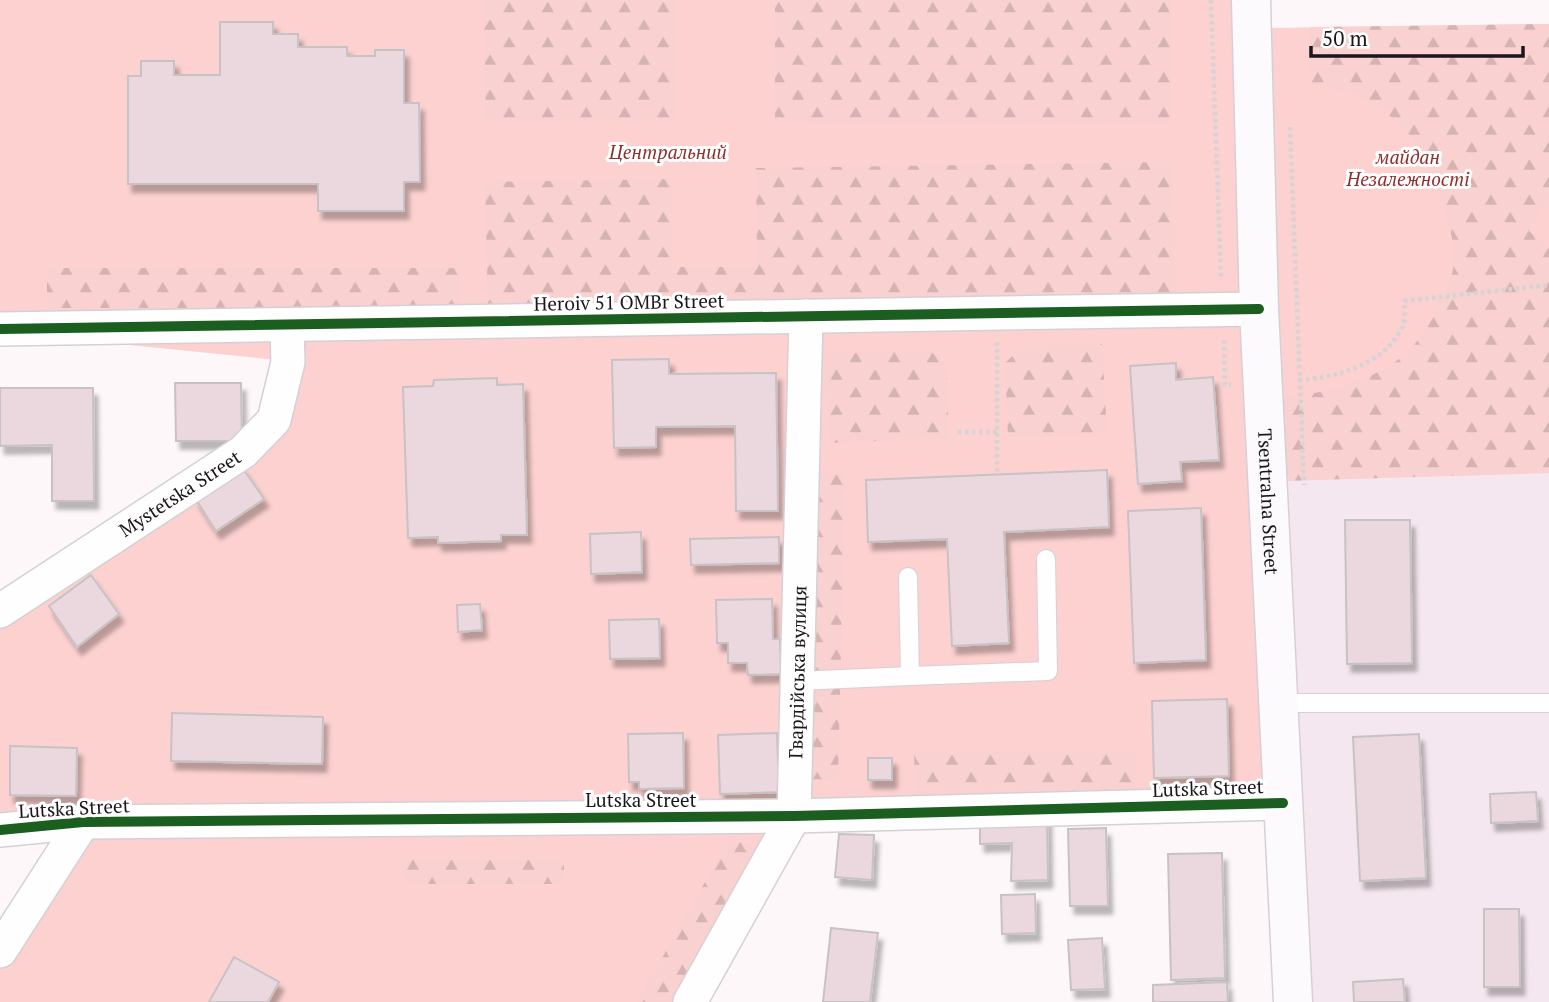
<svg xmlns="http://www.w3.org/2000/svg" width="1549" height="1002" font-family="'PT Serif',serif">
	<style>
		.built { fill: #f5e7ef }
		.green { fill: #fcd1cf }
		.forest { fill: url(#forest-firs) }
		.building { fill: #ebd8de; stroke: #c7c2c4; stroke-width: 2; filter: url(#shadow) }
		.lines { fill: none; stroke-linecap: round; stroke-linejoin: round }
		.lane-casing { stroke: #d6d0d4; stroke-width: 20 }
		.street-casing { stroke: #d6d0d4; stroke-width: 36 }
		.secondary-casing { stroke: #d6d0d4; stroke-width: 41 }
		.path { stroke: #d5d3d5; stroke-width: 4.5; stroke-dasharray: 3.5 3.5; stroke-linecap: butt }
		.lane { stroke: #fffefe; stroke-width: 18 }
		.street { stroke: #fffefe; stroke-width: 33 }
		.secondary { stroke: #fcfafc; stroke-width: 38 }
		.cycleway-casing { stroke: #fff; stroke-width: 15 }
		.cycleway { stroke: #1b5e20; stroke-width: 10 }
		.labels { text-anchor: middle; stroke-width: 6; stroke-linejoin: round; paint-order: stroke }
		.park-label { font-size: 19px; font-style: italic; fill: #8e2f2e; stroke: #fff }
		.street-label { font-size: 19px; fill: #1b161a; stroke: #fff }
	</style>
	<defs>
		<pattern id="forest-firs" width="22" height="20" patternUnits="userSpaceOnUse" patternTransform="scale(1.75)"><rect width="22" height="20" fill="#f9d1d0"/><path d="M5 1l3.5 6h-7zM16 11l3.5 6h-7z" fill="#d5b3b2"/></pattern>
		<filter id="shadow"><feDropShadow dx="4.5" dy="8" stdDeviation="2" flood-color="#0004"/></filter>
	</defs>
	<rect width="100%" height="100%" fill="#fdf7fa"/>
	<path class="built" d="M1549,473V1002H1303L1282,481Z"/>
	<path class="green" d="M0,0H1239L1273,803L794,816L690,1002H0V951L82,823L0,830V611L243,452L287,361L0,332Z
		M1549,24V473L1282,481L1263,28Z"/>
	<path class="forest" d="M483,0H675L676,118L486,121Z
		M775,0H1171V124L775,122Z
		M1549,24V198L1529,231L1549,249V473L1282,481L1278,400C1323,392 1366,385 1403,356C1425,338 1451,291 1454,264C1458,232 1427,153 1405,130C1379,102 1347,91 1311,83L1310,27Z
		M1173,162L1176,296L488,306L485,182L671,179L673,267H757L756,168Z
		M47,268H459V308H47Z
		M1102,344L1107,433L1008,437L1005,363L1022,347Z
		M929,350L946,364L949,438L828,443L824,354Z
		M817,472L845,473L838,780L810,779Z
		M914,750H1135V790H915Z
		M730,838L763,852L677,1002H637Z
		M404,860H564V884H404Z"/>
	<path class="building" d="M220,22H273V34H298V47H347V56H375V50H404V103H419L420,182H404V211H318V184H128V76H141V61H174V75H220Z
		M669,359V374L776,373L778,511H736L735,426L656,427V447L614,448L612,360Z
		M1176,363V380L1213,377L1219,460L1180,462L1182,481L1138,484L1130,366Z
		M497,378V385L523,384L527,535H501V541L438,543V537L408,538L403,387L433,386L434,380Z
		M175,383H241L242,441H176Z
		M0,388H93L94,501H52V445L0,446Z
		M242,467L264,499L216,531L195,498Z
		M1107,470L1109,527L1004,532L1009,643L952,646L947,539L868,542L866,480Z
		M1201,508L1206,660L1134,663L1128,511Z
		M1345,520H1410L1412,663L1347,664Z
		M641,532L642,572L591,574L590,534Z
		M779,537V563L691,565L690,539Z
		M91,575L119,614L77,647L49,606Z
		M772,599L773,639H780L781,674L748,675L747,663H728V643H717L716,600Z
		M480,604L482,630L458,632L457,605Z
		M659,619L660,658L610,659L609,620Z
		M1227,699L1229,776L1154,778L1152,701Z
		M172,713L323,717L322,764L171,761Z
		M683,733L684,788L639,789V782H629L628,734Z
		M777,733L779,792L720,794L718,735Z
		M1419,734L1426,878L1360,881L1353,737Z
		M10,746L77,748L76,796L10,795Z
		M868,758H892V780H868Z
		M1536,792L1538,821L1491,823L1490,794Z
		M980,816H1047L1048,880L1011,881L1012,843L980,844Z
		M1106,828L1108,906H1070L1068,829Z
		M839,834L874,835L872,880L835,877Z
		M1222,853L1225,978L1171,980L1168,854Z
		M1035,894L1036,933L1002,934L1001,895Z
		M1484,909H1519L1520,987H1484Z
		M831,928L878,933L870,1002H823Z
		M1102,938L1105,989L1071,990L1068,940Z
		M234,957L279,982L268,1002H209Z
		M1403,979L1405,1002H1354L1353,982Z
		M1227,982L1228,1002H1153V985Z"/>
	<g class="lines">
		<g class="lane-casing">
			<path id="lane" d="M910,676L1048,671L1046,559
				M797,681L910,676L908,577
				M1280,703H1549"/>
		</g>
		<g class="street-casing">
			<g id="street">
				<path d="M0,329L1259,309"/>
				<path id="s1" d="M0,611L243,452L274,420L288,362L287,326"/>
				<path d="M0,830L83,822L794,816L1283,803"/>
				<path d="M0,951L83,822"/>
				<path id="s2" d="M690,1002L794,816L806,316"/>
			</g>
		</g>
		<g class="secondary-casing">
			<g id="secondary">
				<path id="s3" d="M1251,0L1259,309L1293,1002"/>
			</g>
		</g>
		<path class="path" d="M1211,0L1221,279
			M1290,127L1304,485
			M1224,340L1225,385H1231
			M997,342V474
			M1299,380C1338,377 1383,365 1402,328C1406,321 1404,309 1405,301L1549,285
			M958,432H997"/>
		<use href="#lane" class="lane"/>
		<use href="#street" class="street"/>
		<use href="#secondary" class="secondary"/>
		<g class="cycleway-casing">
			<path id="cycleway" d="M0,329L1259,309
				M0,830L83,822L794,816L1283,803"/>
		</g>
		<use href="#cycleway" class="cycleway"/>
	</g>
	<g class="labels">
		<g class="park-label">
			<text x="668" y="159">Центральний</text>
			<text x="1408" y="164">майдан<tspan x="1408" dy="22">Незалежності</tspan></text>
		</g>
		<g class="street-label">
			<text transform="translate(629 302) rotate(-1)" y="7">Heroiv 51 OMBr Street</text>
			<text dy="7" stroke="none"><textPath href="#s1" startOffset="215">Mystetska Street</textPath></text>
			<text dy="7" stroke="none"><textPath href="#s3" startOffset="502">Tsentralna Street</textPath></text>
			<text dy="7" stroke="none"><textPath href="#s2" startOffset="357">Гвардійська вулиця</textPath></text>
			<text transform="translate(1208 788) rotate(-2)" y="7">Lutska Street</text>
			<text x="641" y="807">Lutska Street</text>
			<text transform="translate(74 808) rotate(-3)" y="7">Lutska Street</text>
		</g>
	</g>
	<path d="M1311 46v10h212v-10" fill="none" stroke="#1b161a" stroke-width="3.5"/>
	<text x="1322" y="46" font-size="21" fill="#1b161a" stroke="#ffffff" stroke-width="5" paint-order="stroke">50 m</text>
</svg>
